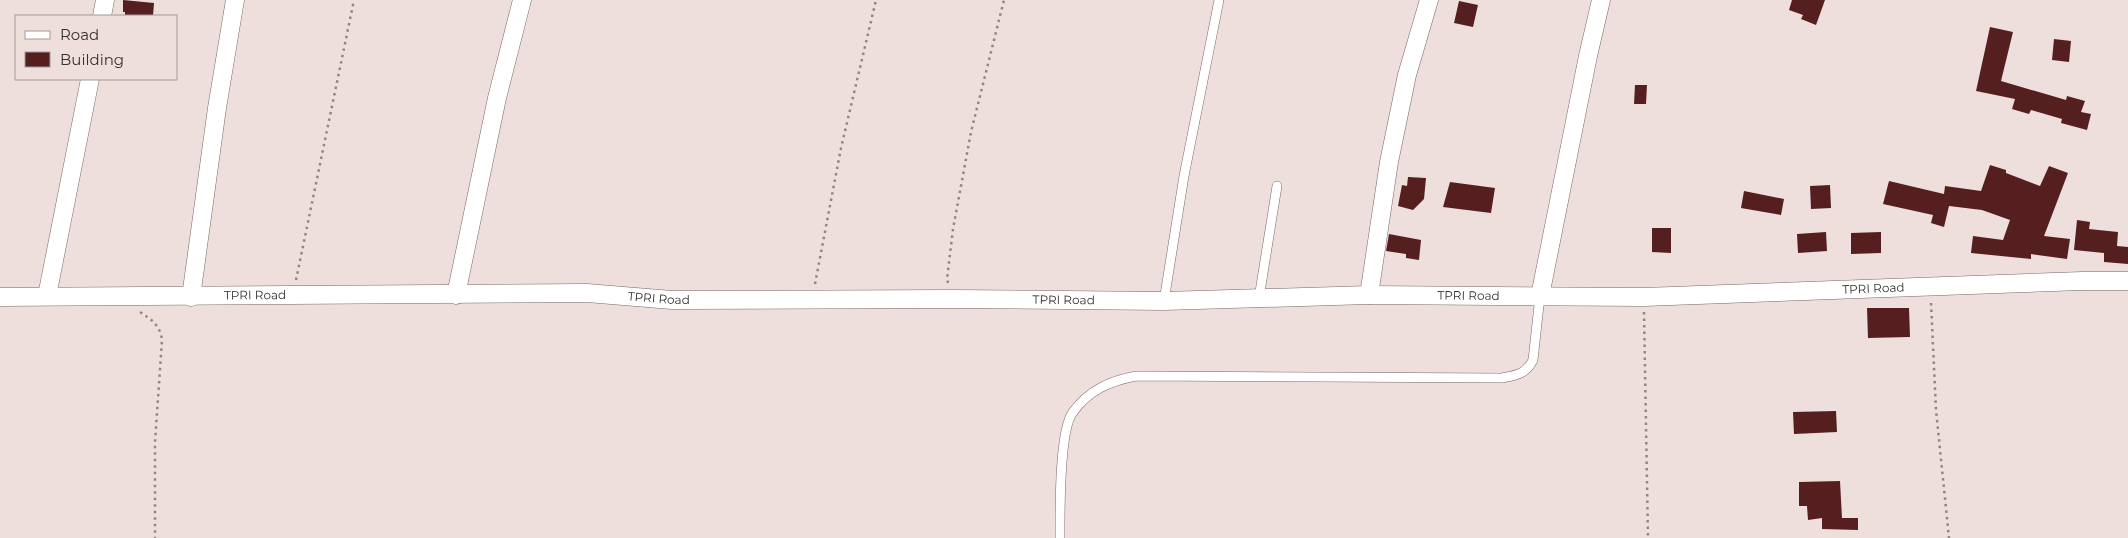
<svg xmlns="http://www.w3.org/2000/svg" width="2128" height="538" font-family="Montserrat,sans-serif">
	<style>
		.building { fill: #541f1e }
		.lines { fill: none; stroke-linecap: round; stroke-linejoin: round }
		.lane-casing { stroke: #766867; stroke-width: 10 }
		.street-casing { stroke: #766867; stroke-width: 19 }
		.path { stroke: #908684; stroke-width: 2.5; stroke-dasharray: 2.5 4; stroke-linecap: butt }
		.lane { stroke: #fff; stroke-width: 9 }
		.street { stroke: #fff; stroke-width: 18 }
		.labels { text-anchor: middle; stroke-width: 5; stroke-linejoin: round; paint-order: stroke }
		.street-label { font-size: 12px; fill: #36302f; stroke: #eedfdd }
	</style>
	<rect width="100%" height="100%" fill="#eedfdd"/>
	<path class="building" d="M123,0L154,3L153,16H125V12H123Z
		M1792,0H1825L1816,25L1801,19L1803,15L1789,10Z
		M1459,1L1478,5L1473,27L1454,23Z
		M1990,27L2013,32L2001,81L2066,100L2067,96L2085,101L2081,112L2091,114L2087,130L2061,123L2062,119L2031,110L2029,114L2012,109L2015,99L1976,91Z
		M2054,39L2071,41L2069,62L2052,60Z
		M1635,85H1647L1646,104H1634Z
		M1990,165L2006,170V173L2040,186L2049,166L2068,173L2044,236L2070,239L2067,259L2031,254V259L1971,253L1973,236L2003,240L2010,220L1982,210L1949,206L1944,227L1931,223L1933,215L1883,204L1889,181L1944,194L1945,186L1981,191Z
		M1408,177L1426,178L1424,199L1413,210L1398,206L1402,185L1407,186Z
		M1450,182L1495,188L1491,213L1443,207Z
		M1830,185L1831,208L1811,209L1810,186Z
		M1744,191L1784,199L1781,215L1741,208Z
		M2077,220L2090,222L2089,229L2118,232L2117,246L2128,247V264L2104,262V253L2074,250Z
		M1652,228H1671V253L1652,252Z
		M1826,232L1827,251L1798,253L1797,234Z
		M1881,232V253L1851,254V233Z
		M1389,234L1421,240L1419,260L1406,258V254L1386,251Z
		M1867,308H1909L1910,337L1868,338Z
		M1836,411L1837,432L1794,434L1793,412Z
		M1840,481L1842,518H1858V530L1822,529V518L1808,520L1807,506H1799V482Z"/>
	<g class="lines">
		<g class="lane-casing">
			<path id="lane" d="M1259,298L1277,186
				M1164,301L1184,176L1219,0
				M1060,538C1060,512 1059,430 1073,412C1089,390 1110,381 1136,376L1502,378C1517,375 1526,374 1533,360L1540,296"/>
		</g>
		<g class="street-casing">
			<g id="street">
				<path d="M102,16L105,0"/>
				<path d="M456,295L497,98L522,0"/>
				<path d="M1369,295L1389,162L1407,75L1429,0"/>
				<path d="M47,296L90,79"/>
				<path d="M1540,296L1588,56L1601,0"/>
				<path id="s1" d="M0,297L587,293L672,300L952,299L1164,301L1369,295L1644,297L2082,281H2128"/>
				<path d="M191,297L217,108L235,0"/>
			</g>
		</g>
		<path class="path" d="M296,280L354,0
			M948,283L947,279L953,229L971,132L1004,0
			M815,284L841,148L876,0
			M1931,303L1936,410L1949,538
			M140,312C152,320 160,325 162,340L155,442V538
			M1644,312L1648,538"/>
		<use href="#lane" class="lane"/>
		<use href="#street" class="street"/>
	</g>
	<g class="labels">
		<g class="street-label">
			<text dy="4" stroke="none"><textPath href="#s1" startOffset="1874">TPRI Road</textPath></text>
			<text dy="4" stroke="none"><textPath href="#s1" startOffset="255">TPRI Road</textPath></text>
			<text dy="4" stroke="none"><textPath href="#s1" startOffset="1469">TPRI Road</textPath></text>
			<text dy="4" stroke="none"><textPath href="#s1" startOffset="659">TPRI Road</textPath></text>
			<text dy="4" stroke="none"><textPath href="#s1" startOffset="1064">TPRI Road</textPath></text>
		</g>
	</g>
	<rect x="15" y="15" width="162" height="65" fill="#eedfdd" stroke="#a49997"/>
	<rect x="25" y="31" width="25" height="8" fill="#ffffff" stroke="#a49997"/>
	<text x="60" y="40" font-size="15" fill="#36302f">Road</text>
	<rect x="25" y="52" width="25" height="15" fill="#541f1e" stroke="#a49997"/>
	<text x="60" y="65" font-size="15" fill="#36302f">Building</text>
</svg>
